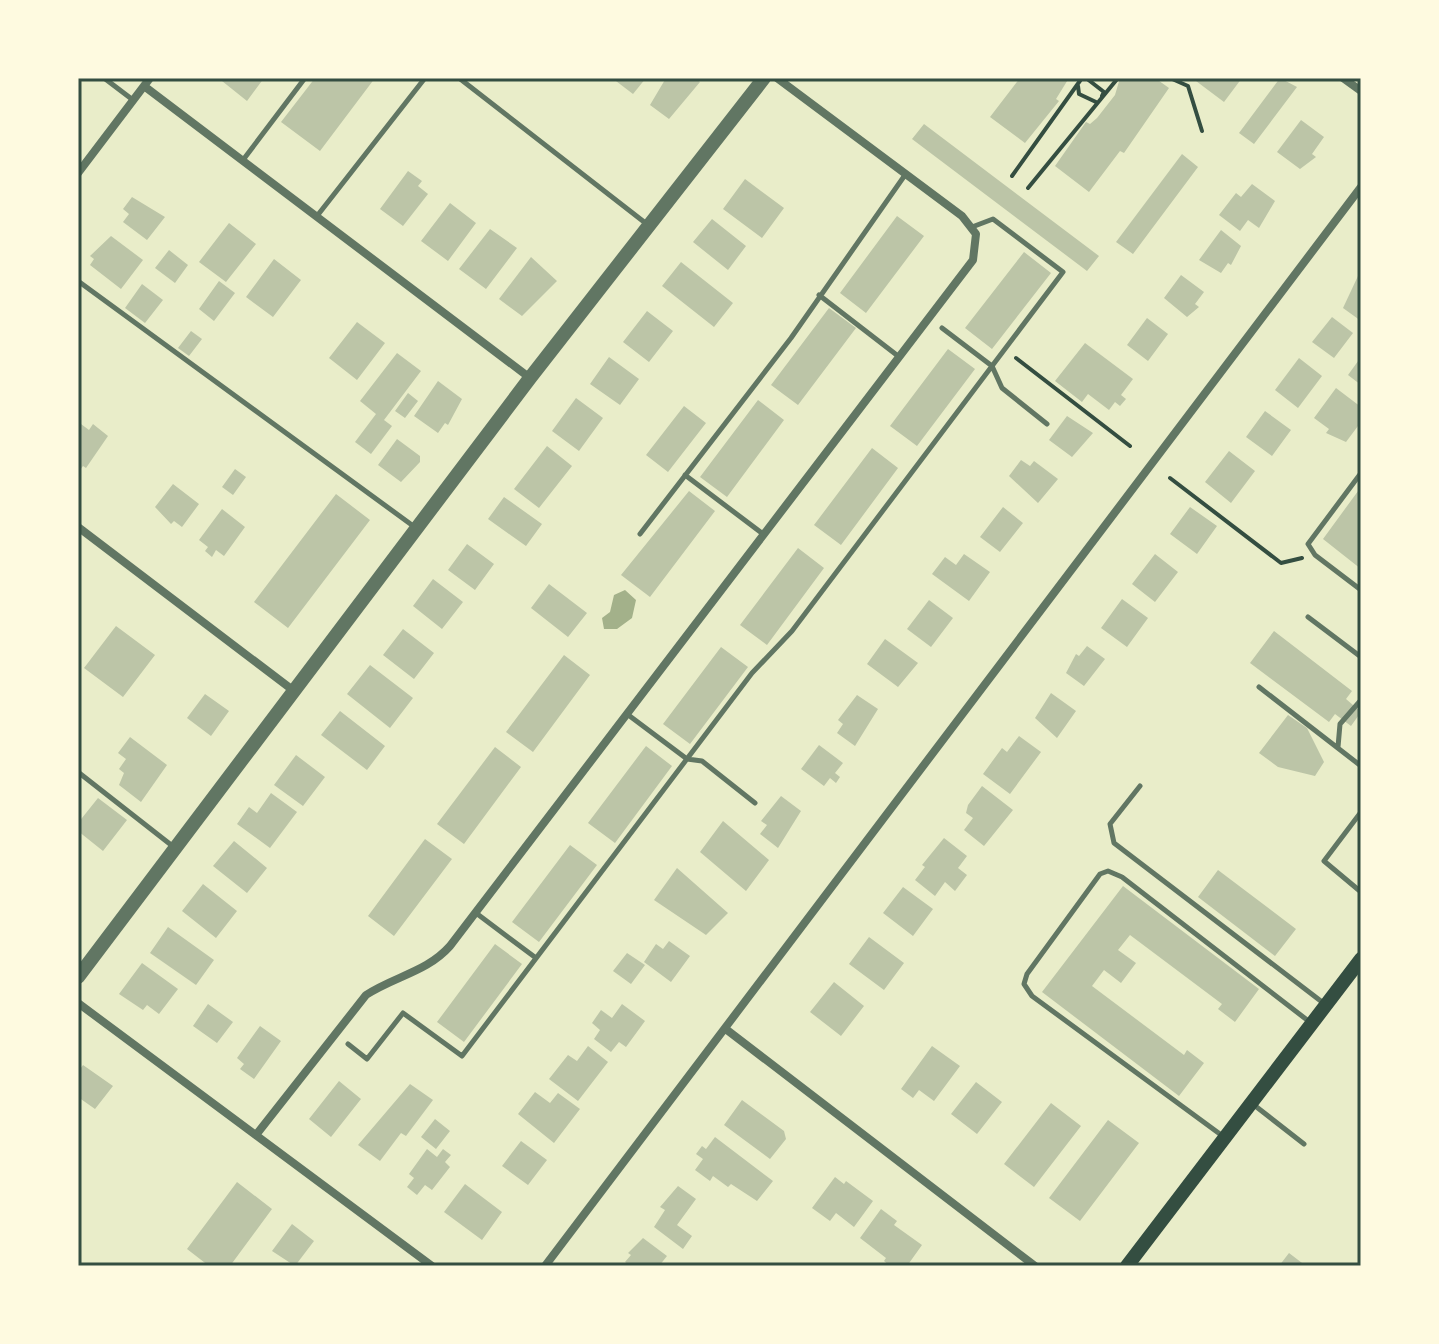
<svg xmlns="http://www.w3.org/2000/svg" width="1439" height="1344" font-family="'Crimson Pro',serif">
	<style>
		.water { fill: #a3b18a }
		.building { fill: #bcc5a7 }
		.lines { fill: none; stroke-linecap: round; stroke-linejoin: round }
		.path { stroke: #344e41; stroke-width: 4 }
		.service { stroke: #617663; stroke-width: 5 }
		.minor { stroke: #617663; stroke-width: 8 }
		.tertiary { stroke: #617663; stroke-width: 14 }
		.secondary { stroke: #344e41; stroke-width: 14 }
		.neatline { fill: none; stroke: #344e41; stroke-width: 3 }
	</style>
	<rect width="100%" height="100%" fill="#e9edc9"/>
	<path class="water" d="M625,590L636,600L632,618L617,629H604L602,618L610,612L614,595Z"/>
	<path class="building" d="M225,78H264L247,101L222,81Z
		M315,78H375L320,151L281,122Z
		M612,78H646L633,94Z
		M666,78H695L700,82L669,119L650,105Z
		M1020,78H1069L1056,99L1059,101L1025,143L990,117Z
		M1120,78H1155L1169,88L1124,153L1120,151L1089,192L1055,166L1086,122L1090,124L1097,118L1115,95Z
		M1192,78H1242L1224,102Z
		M1280,78L1297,87L1254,144L1239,133Z
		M1301,120L1324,137L1312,154L1316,157L1300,169L1277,152Z
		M924,124L1099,256L1087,271L912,139Z
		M1182,154L1198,167L1133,254L1116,242Z
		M408,171L422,181L418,186L428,194L403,226L380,209Z
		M745,179L784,208L762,238L723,209Z
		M1252,184L1275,201L1259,228L1248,220L1240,231L1219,215L1236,193L1241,197Z
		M132,197L165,217L147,240L123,222L129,214L123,209Z
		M450,203L476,223L448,261L421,241Z
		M897,216L924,236L866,313L840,293Z
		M712,219L746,246L728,270L693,242Z
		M229,223L256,244L226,282L199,262Z
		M490,229L517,248L486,289L459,269Z
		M1221,230L1241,246L1231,265L1228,263L1221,273L1199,260Z
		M111,236L143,260L121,289L90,265L94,259L90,256Z
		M169,250L188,265L175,283L155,268Z
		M1024,252L1051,273L992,349L965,328Z
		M531,257L557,281L522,316L499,299Z
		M274,259L301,280L273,317L246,297Z
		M681,262L733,303L714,327L662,286Z
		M1181,275L1204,292L1195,304L1199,307L1187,317L1164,298Z
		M1358,276L1361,279V321L1343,308Z
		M219,281L235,293L214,321L199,309Z
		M142,284L163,300L145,323L125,308Z
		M829,308L856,328L798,405L771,385Z
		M647,311L673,331L649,362L623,342Z
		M1332,317L1353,333L1334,358L1312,342Z
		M1147,318L1168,334L1148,361L1127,345Z
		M357,322L385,343L357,380L329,358Z
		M191,331L202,339L189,356L178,348Z
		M1085,343L1133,379L1121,395L1126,399L1120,406L1115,402L1109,410L1088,394L1082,402L1055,381Z
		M948,349L975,369L917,446L890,426Z
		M397,353L421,371L384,420L392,426L371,454L355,442L376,414L360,401Z
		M609,357L639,379L620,405L590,384Z
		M1361,357V385L1348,375Z
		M1299,358L1322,376L1298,408L1275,390Z
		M438,381L462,399L448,425L445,423L438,433L414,416Z
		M1336,388L1361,407V422L1346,442L1326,433L1329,429L1314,418Z
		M408,393L418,401L405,418L395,411Z
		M576,398L603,418L579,451L552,431Z
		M758,400L784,420L727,497L700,477Z
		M684,406L706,423L668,472L646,455Z
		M1265,411L1291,430L1272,456L1246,437Z
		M1067,416L1093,433L1072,457L1049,440Z
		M81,424L89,430L93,424L108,436L86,468L83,466L80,470Z
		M397,439L420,456V462L401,482L378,465Z
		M547,446L572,466L539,508L514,489Z
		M872,448L898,468L841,545L814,525Z
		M1229,451L1255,471L1231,503L1205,482Z
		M1021,460L1030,466L1034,461L1058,479L1038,503L1009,476Z
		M235,469L246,477L233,495L222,487Z
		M173,484L199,504L182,527L174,521L171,524L155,507Z
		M1361,487V569L1323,539Z
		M689,491L715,511L650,597L621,575Z
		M336,494L370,520L288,628L254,602Z
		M504,497L542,524L526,546L488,519Z
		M1003,507L1023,523L1000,552L980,537Z
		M1190,507L1217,526L1197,554L1170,534Z
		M222,509L245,527L224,556L216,550L212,557L205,551L208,547L199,540Z
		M467,544L494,564L475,590L448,570Z
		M798,548L824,568L767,645L740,625Z
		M964,554L990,572L969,601L932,574L945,557L956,565Z
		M1155,554L1178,572L1155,602L1132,584Z
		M433,579L463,602L442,629L413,606Z
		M549,584L587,613L568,637L531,608Z
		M1122,599L1148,618L1127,647L1101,628Z
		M929,600L953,618L931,647L907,629Z
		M116,626L155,655L123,697L84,668Z
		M403,629L434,653L414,679L383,655Z
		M1274,631L1352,691L1346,699L1361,712L1351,726L1335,714L1329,722L1250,663Z
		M885,639L918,663L898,687L867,664Z
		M1087,646L1105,659L1084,686L1066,673L1076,654L1079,656Z
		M721,647L748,667L690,744L663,724Z
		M564,655L590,675L533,752L506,732Z
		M370,665L413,698L390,728L347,694Z
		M1051,693L1076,711L1057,738L1035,718Z
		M205,694L229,711L211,736L187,718Z
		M857,695L878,709L855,746L837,733L843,724L838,720Z
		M340,711L385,746L367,770L321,735Z
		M1288,715L1307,728L1324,762L1315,776L1278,767L1259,753Z
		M1019,736L1041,752L1010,794L983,774L1002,748L1007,752Z
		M130,737L167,765L141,802L119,785L124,773L119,769L126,759L118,753Z
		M819,745L843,763L835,773L840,777L836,783L830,778L824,786L801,769Z
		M646,746L672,766L615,843L588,823Z
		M495,747L521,767L464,844L437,824Z
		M296,755L325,777L303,806L274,785Z
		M982,786L1013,810L984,846L964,830L973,818L966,813L968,805Z
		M271,793L297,812L270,848L237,824L249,807L257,813Z
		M781,796L801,811L778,848L760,834L767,825L761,821Z
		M98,798L127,820L103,851L78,831V823Z
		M723,821L769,860L746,891L700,852Z
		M944,838L967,856L958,868L967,875L955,891L945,882L935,896L915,880L925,867L922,865Z
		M425,839L452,859L394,936L368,916Z
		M234,841L267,868L247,893L213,866Z
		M570,845L597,865L539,942L512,922Z
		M677,868L728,913L706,935L654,900Z
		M1218,870L1296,929L1275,956L1198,897Z
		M203,884L237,911L216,938L182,911Z
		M1123,886L1259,989L1235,1022L1218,1009L1222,1004L1130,935L1118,950L1136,963L1121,983L1104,970L1092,986L1184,1055L1187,1050L1204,1063L1179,1096L1042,992Z
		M903,887L933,909L913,936L883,913Z
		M168,927L214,960L196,985L150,953Z
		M869,937L904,963L884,990L849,964Z
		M669,941L690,956L671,982L644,962L656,944L663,949Z
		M495,944L522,964L464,1042L437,1022Z
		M627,953L645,965L631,984L613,971Z
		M142,963L178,989L159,1014L147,1005L143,1010L119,994Z
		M834,982L864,1006L841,1036L810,1012Z
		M208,1004L233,1022L217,1043L193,1026Z
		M622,1004L645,1021L626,1047L619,1042L611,1052L594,1039L600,1030L592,1023L601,1010L612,1018Z
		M260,1026L281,1041L254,1079L240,1069L244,1064L237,1058Z
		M588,1046L608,1062L578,1101L549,1079L568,1055L577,1061Z
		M932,1046L960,1066L934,1101L919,1090L913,1098L901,1089Z
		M83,1065L113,1086L95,1109L78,1097V1072Z
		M339,1081L361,1099L331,1137L309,1119Z
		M976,1082L1002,1102L977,1134L951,1114Z
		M410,1084L433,1100L406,1136L401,1133L380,1161L358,1145Z
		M535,1092L550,1103L558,1093L580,1109L554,1143L518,1114Z
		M742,1100L784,1131L786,1139L770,1159L724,1125Z
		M1051,1103L1081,1126L1034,1187L1004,1164Z
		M435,1119L450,1131L436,1149L421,1137Z
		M1108,1120L1139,1143L1080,1221L1049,1198Z
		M715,1137L773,1181L757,1201L731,1184L728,1187L713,1176L710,1181L695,1170L703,1159L696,1154L702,1146L706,1149Z
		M521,1141L547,1160L528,1185L502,1166Z
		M427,1149L437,1157L443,1149L451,1155L445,1162L450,1167L432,1190L425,1185L417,1195L407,1187L414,1178L409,1174Z
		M835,1177L844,1184L846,1181L873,1201L854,1227L836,1213L830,1221L812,1208Z
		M237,1182L272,1209L230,1266H209L187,1249Z
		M465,1184L502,1212L482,1240L444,1212Z
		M678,1186L696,1199L677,1225L692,1236L683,1249L654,1227L665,1210L660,1207Z
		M881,1209L897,1221L894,1225L922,1245L907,1266H890L884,1261L886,1258L860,1238Z
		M292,1224L314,1241L295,1266L272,1251Z
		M643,1238L667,1256L659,1266H630L625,1262L631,1255L628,1253Z
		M1289,1253L1306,1266H1279Z"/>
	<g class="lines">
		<path class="path" d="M1086,78L1104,92L1102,96
			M1170,78L1188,86L1202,131
			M1078,86L1079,94L1096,102
			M1012,176L1082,78
			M1028,188L1118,78
			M1016,358L1130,446
			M1170,478L1281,563L1302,558"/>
		<path class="service" d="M104,78L133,100
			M459,78L648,225
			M243,160L305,78
			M317,216L425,78
			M78,281L416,528
			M819,295L898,356
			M942,328L992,366L1002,388L1047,424
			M1361,473L1308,544L1315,555L1361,590
			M685,475L763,534
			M640,534L791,338L905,175
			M1308,617L1361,657
			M1259,687L1361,766
			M627,714L687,759L702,761L755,803
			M1338,747L1340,724L1361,700
			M78,772L175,848
			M1140,786L1110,824L1114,843L1326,1005
			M1361,812L1324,861L1361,892
			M476,913L536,958
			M348,1044L367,1059L403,1013L462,1056L752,673L792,631L1063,272L993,219L972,227
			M1254,1105L1304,1144
			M1224,1137L1032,996L1024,984L1027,974L1100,874L1108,871L1122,877L1311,1023"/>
		<path class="minor" d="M1343,78L1361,91
			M144,86L530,378
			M78,173L150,78
			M78,527L294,691
			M78,1003L432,1266
			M727,1030L1035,1266
			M256,1135L366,995C395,976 427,972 450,946L973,260L976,234L962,216L777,78
			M545,1266L1361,187"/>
		<path class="tertiary" d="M78,977L530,378L764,78"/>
		<path class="secondary" d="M1127,1266L1361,959"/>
	</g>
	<rect width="1439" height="1344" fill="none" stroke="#fefae0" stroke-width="160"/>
	<rect x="80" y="80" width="1279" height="1184" class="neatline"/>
</svg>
